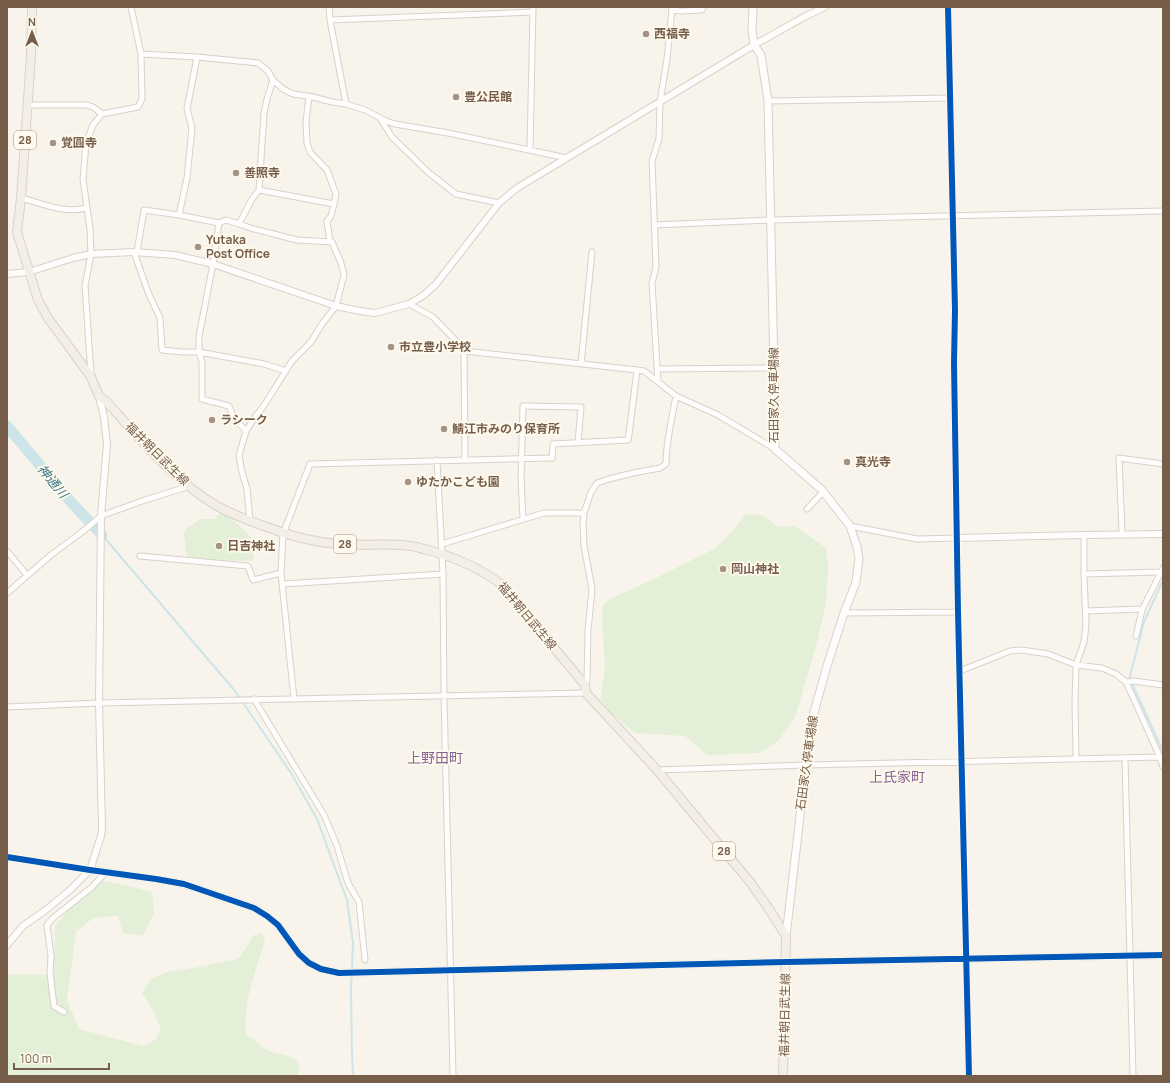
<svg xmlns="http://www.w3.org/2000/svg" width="1170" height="1083" font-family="Manrope,'Noto Sans JP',sans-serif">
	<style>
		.green { fill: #e3efd7 }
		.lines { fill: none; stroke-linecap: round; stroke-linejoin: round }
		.stream { stroke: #cde4e8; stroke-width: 2 }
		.river { stroke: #cde4e8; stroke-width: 11 }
		.minor-casing { stroke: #d7d1ca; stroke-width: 7 }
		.tertiary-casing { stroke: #d7d1ca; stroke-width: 8 }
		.secondary-casing { stroke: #d8d1ca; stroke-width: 9 }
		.primary-casing { stroke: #d9d1ca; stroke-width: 10 }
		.minor { stroke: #fefdfc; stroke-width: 5 }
		.tertiary { stroke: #fefdfc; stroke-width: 6 }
		.secondary { stroke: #fefdfc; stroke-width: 7 }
		.primary { stroke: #f3efe6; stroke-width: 8 }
		.cycleway-casing { stroke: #fffaee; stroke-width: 8 }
		.cycleway { stroke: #0057b8; stroke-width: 6 }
		.poi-dot { fill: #a49283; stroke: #fffaee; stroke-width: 1.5 }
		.labels { text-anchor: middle; stroke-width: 3.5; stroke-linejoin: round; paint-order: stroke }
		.shield { fill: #fffaee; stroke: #a08d7c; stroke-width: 1 }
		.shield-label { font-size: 11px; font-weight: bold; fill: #775e4b }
		.poi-label { font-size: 12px; font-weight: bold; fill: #775e4b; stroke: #fffaee; text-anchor: start }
		.street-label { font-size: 12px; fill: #775e4b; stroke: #fffaee }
		.water-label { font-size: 13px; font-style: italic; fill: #437a8b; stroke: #fffaee }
		.quarter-label { font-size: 14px; fill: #876293; stroke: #fffaee }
	</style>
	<rect width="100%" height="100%" fill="#f8f4ec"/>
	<path class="green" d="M222,513C231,518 249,532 252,541L249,543L241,544L240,546C247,548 253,549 254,558L252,561L214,560L188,557L185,548V540L183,536L184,532L186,529L200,519H216L218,514Z
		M746,514L762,515L778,527L795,526L826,548L828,567L826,604L817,642L795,718L778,741L760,753L707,755L685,736L635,733L609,711L601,700L605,665L602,622L603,605L610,599L650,581L716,548L735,528Z
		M95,879L129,886L152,892L154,913L143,936L123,933L118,916L93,918L76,932L67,1000L79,1029L143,1046L155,1040L161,1030L154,1012L142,993L151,979L170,971L183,970L234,960L240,957L254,935L262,933L265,941C255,973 243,1000 246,1034L268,1051L292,1057L300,1065L297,1076H7V974L54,975L55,926Z"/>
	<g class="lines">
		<path class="stream" d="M103,536L235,691L291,773L317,819L347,900L353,943L351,991L352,1054L353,1076
			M1163,580L1144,622L1130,676L1134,688L1163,751"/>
		<path class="river" d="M7,426L71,502L102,535"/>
		<g class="minor-casing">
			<path id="minor" d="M329,7L330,20L346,104
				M948,7L955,310L954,363L958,612L969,1076
				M672,10L681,11L702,10L703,7
				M330,20L533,12
				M141,54L197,57L258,63L268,71L273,80L283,89L293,94L313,97L332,102L346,104L365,110L386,121L395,124L448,133L567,158
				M768,101L950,98
				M27,105H87L93,107L102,114
				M380,118L392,137L428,172L456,194L499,203
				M530,150L533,7
				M259,190L334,204L336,194L327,170L310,152L307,143L306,122L309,96
				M21,198C42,203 64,214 86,208
				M179,215L187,178L192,128L187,109L197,57
				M219,223L213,264L199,336V352L202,362V399L229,406L234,418L246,431
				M654,225L771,220L1163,211
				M330,242L327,221L331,216L334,204
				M134,252L148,292L160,318L162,350L182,352H199L264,364L286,371
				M137,252L144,210L179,215L219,223L226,220L239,224
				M409,304L433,317L457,342L464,351L465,460
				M464,351L637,370L644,371L676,396L718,415L775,449
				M581,364L592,252
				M658,369L774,368
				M91,374L85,286L91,254L90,229L83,179L86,143L93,125L102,114L138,107L142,99L141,54L131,7
				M658,382L652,283L656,267L652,161L659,139L660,102L667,59L672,10L671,7
				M437,460L443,574L444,695L453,1076
				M807,509L823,492
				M523,519L521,478L523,406L581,407L578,443
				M250,521L247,489L242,472L239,456L246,431L255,417L263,407L292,361L311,342L322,324L336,306L344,275L341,263L332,242L297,240L254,229L239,224L252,199L259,190L264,113L267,99L273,80
				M850,526L917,539L957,538
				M1122,531L1119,458L1163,464
				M442,544L544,513H584
				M7,551L27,575
				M140,556L248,566L253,580L281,573
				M1084,574L1161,572
				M283,584L443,574
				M7,593L51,555L82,532L101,516L145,500L190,486
				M1085,611L1142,609
				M844,613L958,612
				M1136,636L1142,610L1163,568
				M960,671L1010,651L1022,650L1048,654L1076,665L1102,668L1116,674L1126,682L1160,757L1163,767
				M1126,682L1134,681L1163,685
				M585,685L587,680L588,630L592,589L584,546L583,525L584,513L591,492L597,483L609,479L633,473L660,468L666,464C666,441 672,418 676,396
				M254,699L324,815L337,846L348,883L359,902L365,960
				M294,699L281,573L283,534L310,464L552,458L553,444L628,440L629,434L637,370
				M7,707L99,703L586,693
				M1076,758L1075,702L1076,665L1084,642L1086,625L1084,574V535
				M1125,758L1133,1076
				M657,770L806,765L1160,757
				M7,857L90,870
				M64,1012L54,1006L50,973L51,956L47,925L53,918L92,887L106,872"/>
		</g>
		<g class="tertiary-casing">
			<path id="tertiary" d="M7,274L29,272L73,258L91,254L134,252L175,255L213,264L336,306L360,311L375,313L409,304L424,295L436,284L499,203L517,188L754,45L806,16L825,7
				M957,538L1084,535L1163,534
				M90,870L156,879L184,884L254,908L267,916L278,925L299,954L309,963L321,969L339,973L786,962L1163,955
				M7,945L23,926L47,909L70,890L90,870L101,836L102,828L99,703L101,516L107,444L104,417L99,396"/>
		</g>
		<g class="secondary-casing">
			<path id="secondary" d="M753,7L752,31L754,45L761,55L768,101L774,368L775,449L822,490L850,526L857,547L859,558L856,582L844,613L827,666L811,723L786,936"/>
		</g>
		<g class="primary-casing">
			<path id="primary" d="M32,7L31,56L21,198L17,232L20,242L38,300L48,318L91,377L99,396L107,402C139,438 174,481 217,506C232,514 247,520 264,526C287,535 312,542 337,544C361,546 386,543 410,546C414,546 419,548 424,549C452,556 478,567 501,584L585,685L586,693L657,770L750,882L769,909L786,936L783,1076"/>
		</g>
		<use href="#minor" class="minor"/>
		<use href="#tertiary" class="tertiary"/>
		<use href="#secondary" class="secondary"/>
		<use href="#primary" class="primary"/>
		<g class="cycleway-casing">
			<path id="cycleway" d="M948,7L955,310L954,363L958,612L969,1076
				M7,857L90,870L156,879L184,884L254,908L267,916L278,925L299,954L309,963L321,969L339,973L786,962L1163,955"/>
		</g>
		<use href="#cycleway" class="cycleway"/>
	</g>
	<g class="poi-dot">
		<circle cx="646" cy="34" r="4"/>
		<circle cx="456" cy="97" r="4"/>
		<circle cx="53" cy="143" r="4"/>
		<circle cx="236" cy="173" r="4"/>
		<circle cx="198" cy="247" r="4"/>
		<circle cx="391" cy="347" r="4"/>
		<circle cx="212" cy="420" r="4"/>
		<circle cx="444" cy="429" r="4"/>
		<circle cx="847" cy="462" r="4"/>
		<circle cx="408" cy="482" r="4"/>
		<circle cx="219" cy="546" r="4"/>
		<circle cx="723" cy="569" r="4"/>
	</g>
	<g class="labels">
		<g class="shield">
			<rect x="14" y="131" width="22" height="18" rx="3"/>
			<rect x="334" y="535" width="22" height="18" rx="3"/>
			<rect x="713" y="842" width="22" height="18" rx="3"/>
		</g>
		<g class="shield-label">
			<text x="25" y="144">28</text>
			<text x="345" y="548">28</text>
			<text x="724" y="855">28</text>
		</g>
		<g class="poi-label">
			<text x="654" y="38">西福寺</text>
			<text x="464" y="101">豊公民館</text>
			<text x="61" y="147">覚圓寺</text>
			<text x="244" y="177">善照寺</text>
			<text x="206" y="244">Yutaka<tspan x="206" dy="14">Post Office</tspan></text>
			<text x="399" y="351">市立豊小学校</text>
			<text x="220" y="424">ラシーク</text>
			<text x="452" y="433">鯖江市みのり保育所</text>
			<text x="855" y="466">真光寺</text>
			<text x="416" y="486">ゆたかこども園</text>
			<text x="227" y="550">日吉神社</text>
			<text x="731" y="573">岡山神社</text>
		</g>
		<g class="street-label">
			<text transform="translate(774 395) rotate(-90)" y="4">石田家久停車場線</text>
			<text transform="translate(157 454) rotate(45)" y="4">福井朝日武生線</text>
			<text transform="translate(527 616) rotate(50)" y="4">福井朝日武生線</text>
			<text transform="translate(807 763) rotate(-82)" y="4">石田家久停車場線</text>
			<text transform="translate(785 1015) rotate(-89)" y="4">福井朝日武生線</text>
		</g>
		<g class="water-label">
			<text transform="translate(53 481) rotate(50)" y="5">神通川</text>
		</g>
		<g class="quarter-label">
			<text x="435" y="763">上野田町</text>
			<text x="897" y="782">上氏家町</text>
		</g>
	</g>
	<rect width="1170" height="1083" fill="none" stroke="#775e4b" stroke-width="16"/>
	<g transform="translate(32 32)" stroke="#fffaee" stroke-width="3" paint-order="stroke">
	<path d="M0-3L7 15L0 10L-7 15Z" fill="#775e4b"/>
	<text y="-6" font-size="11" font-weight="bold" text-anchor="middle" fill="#775e4b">N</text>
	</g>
	<path d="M14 1063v6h95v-6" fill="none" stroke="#775e4b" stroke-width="2"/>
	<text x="20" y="1063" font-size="12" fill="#775e4b" stroke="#fffaee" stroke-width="3" paint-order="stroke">100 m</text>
</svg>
